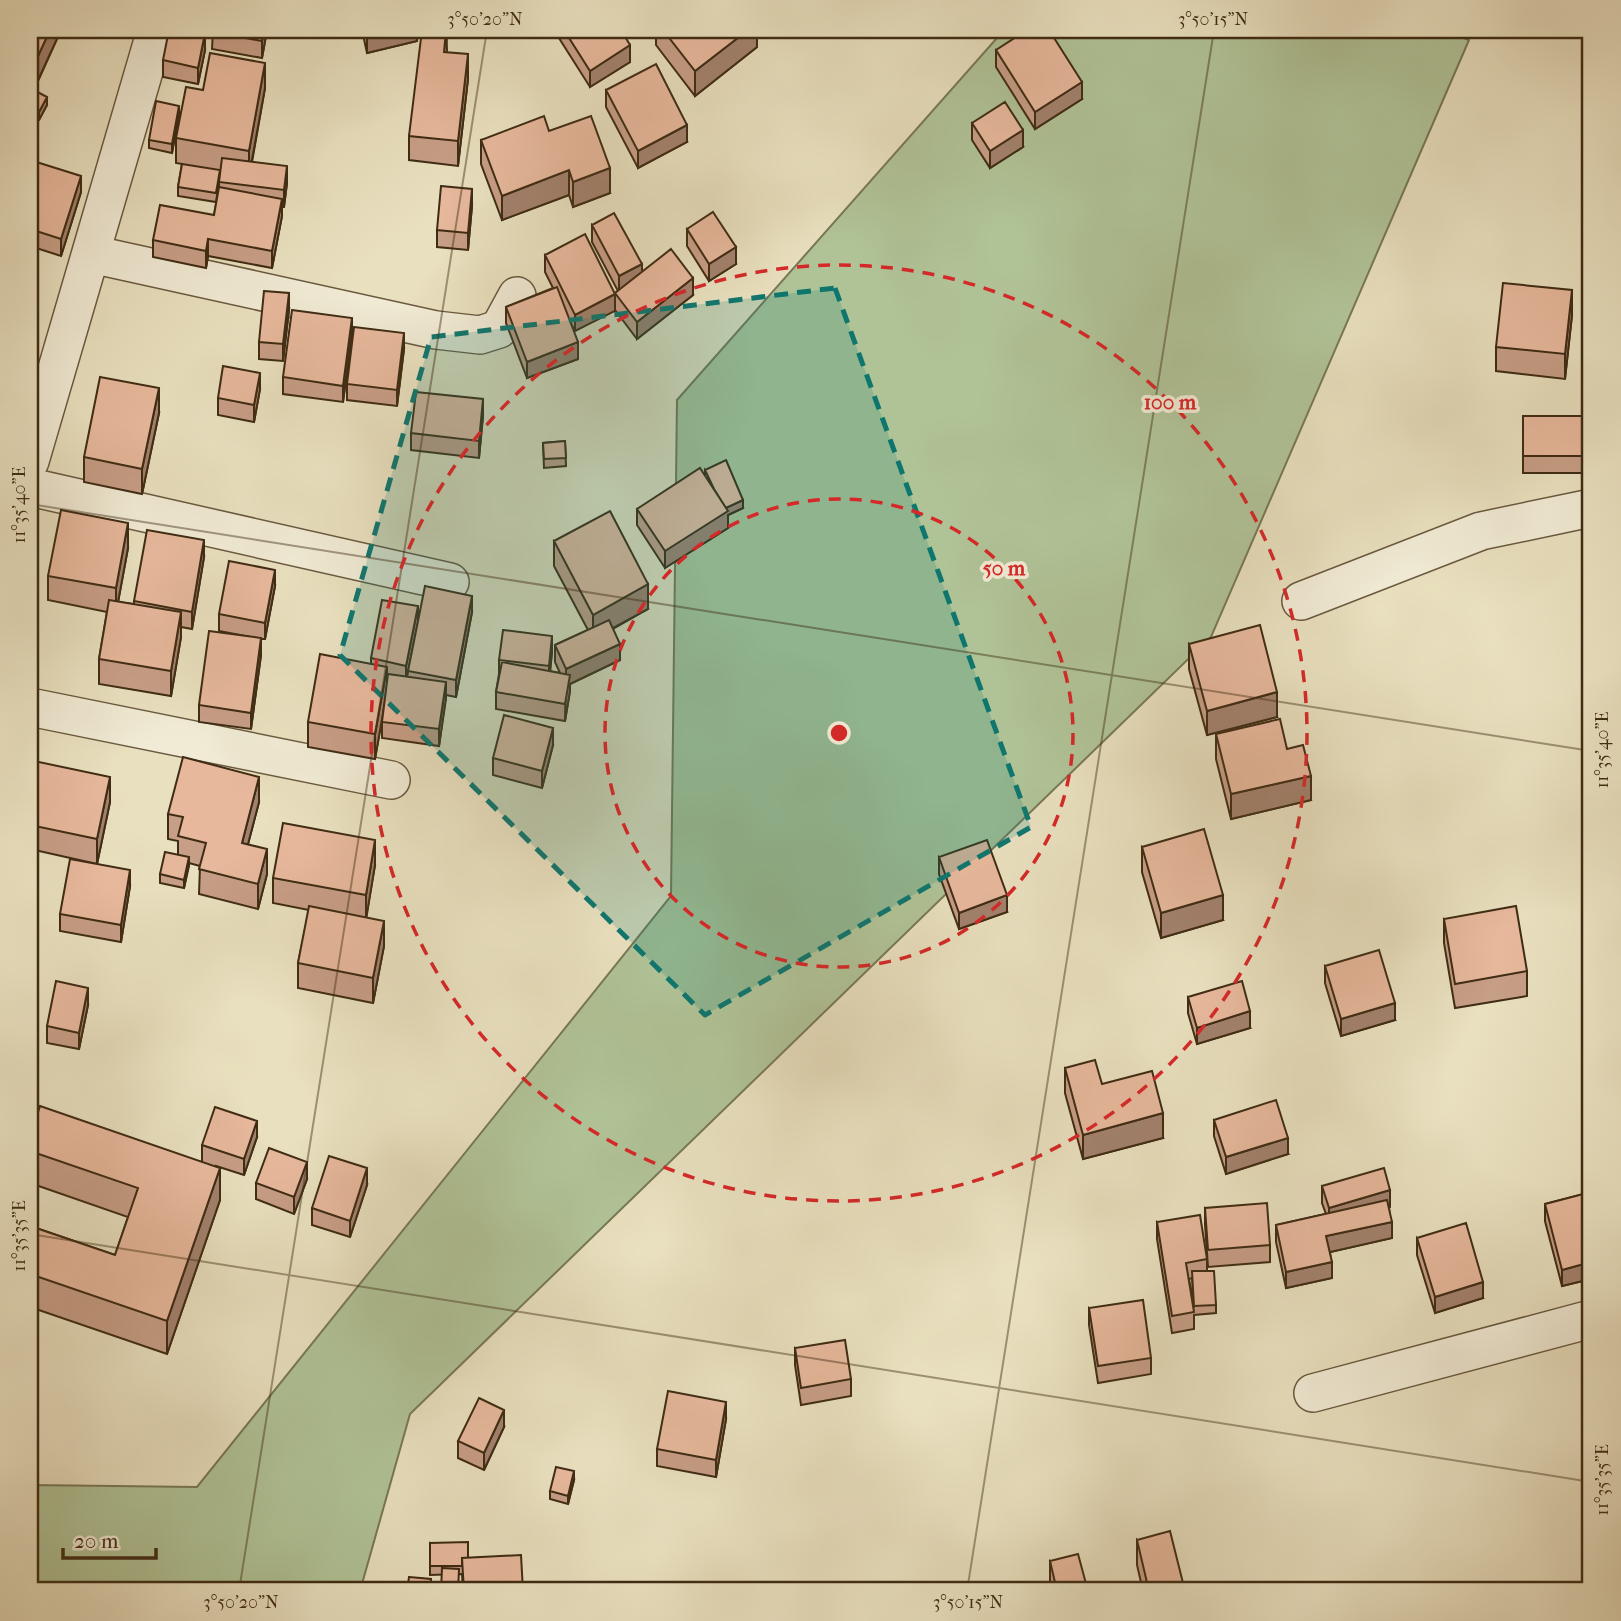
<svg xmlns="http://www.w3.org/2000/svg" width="1621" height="1621" font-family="'IM FELL French Canon',serif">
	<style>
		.green { fill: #b0c397; stroke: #787856; stroke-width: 2 }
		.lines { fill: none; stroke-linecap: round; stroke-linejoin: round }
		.minor-casing { stroke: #6a593f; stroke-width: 40 }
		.minor { stroke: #f1ebd5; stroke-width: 37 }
		.wall { fill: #c79e86; stroke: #3f2c14; stroke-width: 2; fill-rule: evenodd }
		.shaded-wall { fill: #a2816d; stroke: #3f2c14; stroke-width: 2 }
		.building { fill: #e7b89c; stroke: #3f2c14; stroke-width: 2 }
		.marked { fill: #0f766e; fill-opacity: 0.2; stroke: #0f766e; stroke-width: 5; stroke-dasharray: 14 9; stroke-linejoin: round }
		.ticks { fill: none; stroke: #3f2c14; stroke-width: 2; stroke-opacity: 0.45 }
		.ring { fill: none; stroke: #d62828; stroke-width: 3.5; stroke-dasharray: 12 9 }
		.centre { fill: #d62828; stroke: #f1ebd5; stroke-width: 3.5 }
		.ring-label { font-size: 21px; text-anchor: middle; font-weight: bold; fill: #d62828; stroke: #f1ebd5; stroke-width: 7; stroke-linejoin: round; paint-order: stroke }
		.neatline { fill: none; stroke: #3f2c14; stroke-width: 2.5 }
		.ticks-label { font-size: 18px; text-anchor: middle; fill: #3f2c14 }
	</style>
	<rect width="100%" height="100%" fill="#e9e0bf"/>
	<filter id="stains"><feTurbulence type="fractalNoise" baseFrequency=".00286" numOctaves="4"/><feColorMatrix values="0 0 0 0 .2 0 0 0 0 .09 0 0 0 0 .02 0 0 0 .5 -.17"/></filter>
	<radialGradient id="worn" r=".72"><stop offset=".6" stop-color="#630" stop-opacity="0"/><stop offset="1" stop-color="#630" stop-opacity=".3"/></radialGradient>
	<path class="green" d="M1004,30H1441L1469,40L1211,637L410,1414L360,1591H30V1485L197,1487L671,896L677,400Z"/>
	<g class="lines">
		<g class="minor-casing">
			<path id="minor" d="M91,254L436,330L480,335L499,329L517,296
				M30,461L156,30
				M30,487L450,582
				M1301,601L1481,531L1591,508
				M30,707L391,780
				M1313,1393L1591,1319"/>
		</g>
		<use href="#minor" class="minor"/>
	</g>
	<path class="wall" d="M30,30H61L34,90L47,105L39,120L30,115Z
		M213,30H267L262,58L212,49Z
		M362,30H417V41L367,53Z
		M447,30L446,52L468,79L458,166L409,160V136Z
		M557,30H621L630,62L590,87L557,35Z
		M656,30H757V47L695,96L656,45Z
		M205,50L198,84L163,77V60Z
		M996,50L1082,99L1035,129L996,67Z
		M265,88L252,162L287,183L284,207H282V216L272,268L208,256L206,268L153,257V240L214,215L219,187V183L216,202L178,196V187L182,164L176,163V138L203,90Z
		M606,90L687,142L638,168L606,107Z
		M179,114L172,153L149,148V140Z
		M972,123L1023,147L990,168L972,140Z
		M549,131L610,193L573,207L569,195L502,220L481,164V140Z
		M30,160L81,192L61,256L30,246Z
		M472,206L468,250L437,247V230Z
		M592,225L642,272L693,295L637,339L615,310L575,331L570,322L578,359L527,378L506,323V307L553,288L545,272V255L615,294L618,291L592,242Z
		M687,229L736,264L709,281L687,246Z
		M289,310L283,361L259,359V342Z
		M1572,315L1565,379L1496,371V347Z
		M352,334L343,402L283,394V377Z
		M404,349L397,406L347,400V384Z
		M260,389L254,422L218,415V398Z
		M159,413L142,494L84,482V457Z
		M483,416L479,458L411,450V433Z
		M1523,416H1591V473H1523Z
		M565,441L566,466L544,468L543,443Z
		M705,470L743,508L728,515V528L665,568L637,525V509L705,476Z
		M554,541L648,609L613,629L620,660L570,684V691L565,721L496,709V692L499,674V660L552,652L550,671L560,673L555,662V645L588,630L554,566Z
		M128,548L118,602L134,604V601L204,557L192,629L181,627V637L171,696L99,684V659L107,612L48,600V576Z
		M275,586L265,639H261V655L251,729L199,722V705L256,638L219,631V614Z
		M472,612L456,697L446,695L439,746L382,738V718L375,759L308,747V722L371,664V658L418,621Z
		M1189,644L1277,717L1207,735L1189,669Z
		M1216,734L1287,749L1311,800L1231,819L1216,759Z
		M553,745L542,788L493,775V758Z
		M30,782L110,802L97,864L30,849Z
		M259,802L248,844L267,874L258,909L199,894L200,866L189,863L184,888L160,883V874L178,855V841L168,839V814Z
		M1142,847L1223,920L1161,938L1142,872Z
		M939,857L1007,912L959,929L939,874Z
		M375,865L366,917L384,946L373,1003L298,988V963L309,910L273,903V878Z
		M130,886L121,942L60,931V914Z
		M1444,919L1527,971V996L1455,1008L1444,943Z
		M1325,966L1395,1020L1341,1036L1325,983Z
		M1188,997L1250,1028L1197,1044L1188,1013Z
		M88,1005L79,1049L47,1043V1026Z
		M1065,1068L1102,1084L1163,1138L1083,1159L1065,1093Z
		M1214,1120L1288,1154L1226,1174L1214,1136Z
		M30,1137L202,1162V1145L257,1137L244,1175L216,1166L220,1200L167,1354L30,1307V1226L115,1255L128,1217L30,1183Z
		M307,1179L294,1214L256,1199V1183Z
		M367,1185L350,1237L312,1225V1208Z
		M1322,1186L1390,1207H1389L1392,1238L1330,1252L1332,1278L1286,1288L1276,1242V1225L1326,1214L1322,1203Z
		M1591,1192V1279L1562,1286L1545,1221V1204Z
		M1205,1208L1270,1245V1262L1208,1267L1205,1225Z
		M1157,1222L1207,1259V1271L1216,1305V1313L1194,1315V1329L1172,1333L1157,1239ZM1192,1278L1194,1308L1189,1279Z
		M1417,1238L1483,1298L1435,1313L1417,1255Z
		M1089,1308L1151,1358V1374L1098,1383L1089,1325Z
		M795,1348L851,1379V1396L801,1405L795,1365Z
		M726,1419L716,1477L657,1466V1449Z
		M504,1427L484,1470L458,1458V1441Z
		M574,1480L568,1504L550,1499V1491Z
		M1137,1540L1185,1591H1143L1137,1565Z
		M430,1543L468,1558L523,1591H463L462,1574L430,1575Z
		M1050,1561L1088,1591H1051L1050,1586Z"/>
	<path class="shaded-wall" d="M50,30H61L33,91V67Z
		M264,30H267L262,58V41Z
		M394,30H417V41L367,53V36Z
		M446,30L447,50L444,76V52Z
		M748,30H757V47L695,96V71Z
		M205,33V50L198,84V68Z
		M630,45V62L590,87V71Z
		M468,54V79L458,166V141Z
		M265,63V88L249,176V151Z
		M1082,82V99L1035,129V112Z
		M47,97V105L39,120V112Z
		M179,106V114L172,153V144Z
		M687,125V142L638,168V151Z
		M1023,130V147L990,168V151Z
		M287,166V183L284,207V190Z
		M610,168V193L573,207V182Z
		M569,170V195L502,220V196Z
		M81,176V192L61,256V239Z
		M472,189V206L468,250V233Z
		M282,199V216L272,268V251Z
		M208,239V256L206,268V251Z
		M736,247V264L709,281V264Z
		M642,264V281L619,293V276Z
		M693,278V295L637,339V322Z
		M1572,290V315L1565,379V354Z
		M289,293V310L283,361V344Z
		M615,294V311L575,331V315Z
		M352,318V334L343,402V386Z
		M404,333V349L397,406V390Z
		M578,342V359L527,378V362Z
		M260,373V389L254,422V405Z
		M159,388V413L142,494V469Z
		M483,399V416L479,458V441Z
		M743,500V508L728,515V528L665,568V551L723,509Z
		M128,523V548L116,613V588Z
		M204,540V557L192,629V612Z
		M275,570V586L265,639V623Z
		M648,584V609L593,639V615Z
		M472,596V612L456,697V680Z
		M418,606V623L406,682V666Z
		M181,612V637L171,696V671Z
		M552,636V652L549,683V666Z
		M261,638V655L251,729V713Z
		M620,644V660L570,684V691L565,721L566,669Z
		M387,667V691L375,759V734Z
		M446,682V699L439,746V729Z
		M1277,692V717L1207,735V711Z
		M553,728V745L542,788V771Z
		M1311,776V800L1231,819V794Z
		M110,777V802L97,864V839Z
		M259,777V802L242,867V843Z
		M375,840V865L366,920V895Z
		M267,849V874L258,909V884Z
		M189,857V866L184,888V880Z
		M130,870V886L121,942V925Z
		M1007,895V912L959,929V913Z
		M1223,895V920L1161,938V913Z
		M384,921V946L373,1003V978Z
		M88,988V1005L79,1049V1033Z
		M1395,1003V1020L1341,1036V1019Z
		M1250,1011V1028L1197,1044V1028Z
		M1163,1113V1138L1083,1159V1135Z
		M257,1121V1137L244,1175V1159Z
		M1288,1138V1154L1226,1174V1157Z
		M307,1162V1179L294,1214V1197Z
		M220,1168V1200L167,1354V1321Z
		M367,1168V1185L350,1237V1221Z
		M1390,1190V1207L1329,1225V1208Z
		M1392,1222V1238L1326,1253V1236Z
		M1332,1262V1278L1286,1288V1272Z
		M1591,1262V1279L1562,1286V1270Z
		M1483,1282V1298L1435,1313V1297Z
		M726,1402V1419L716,1477V1460Z
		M504,1410V1427L484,1470V1453Z
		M574,1471V1480L568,1504V1496Z"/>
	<path class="building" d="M30,30H50L33,67L30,65Z
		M169,30H187L205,33L198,68L163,60Z
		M213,30H264L262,41L212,32Z
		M366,30H394L367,36Z
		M422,30H446L444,52L468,54L458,141L409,136Z
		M564,30H621L630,45L590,71Z
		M663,30H748L695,71Z
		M1027,30H1049L1082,82L1035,112L996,50Z
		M210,53L265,63L249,151L176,138L186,87L203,90Z
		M656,64L687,125L638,151L606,90Z
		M30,88L47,97L39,112L30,107Z
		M156,101L179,106L172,144L149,140Z
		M1005,102L1023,130L990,151L972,123Z
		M544,116L549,131L591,116L610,168L573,182L569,170L502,196L481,140Z
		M222,158L287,166L284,190L219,182Z
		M30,160L81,176L61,239L30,229Z
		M182,164L220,170L216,193L178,187Z
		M441,186L472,189L468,233L437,230Z
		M219,187L282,199L272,251L208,239L206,251L153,240L160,205L214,215Z
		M713,212L736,247L709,264L687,229Z
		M614,213L642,264L619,276L592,225Z
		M585,234L615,294L575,315L545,255Z
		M671,249L693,278L637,322L615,293Z
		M1503,283L1572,290L1565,354L1496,347Z
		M557,287L578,342L527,362L506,307Z
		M264,291L289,293L283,344L259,342Z
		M292,310L352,318L343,386L283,377Z
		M354,327L404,333L397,390L347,384Z
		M223,366L260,373L254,405L218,398Z
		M100,377L159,388L142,469L84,457Z
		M416,392L483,399L479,441L411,433Z
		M1523,416H1591V456H1523Z
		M565,441L566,458L544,459L543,443Z
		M726,460L743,500L726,508L714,489L705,470Z
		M700,468L728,511L665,551L637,509Z
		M61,510L128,523L116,588L48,576Z
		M610,511L648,584L593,615L554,541Z
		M147,530L204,540L192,612L134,601Z
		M229,561L275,570L265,623L219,614Z
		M425,586L472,596L456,680L408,671Z
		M109,600L181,612L171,671L99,659Z
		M382,600L418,606L406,666L371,658Z
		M609,620L620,644L566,669L555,645Z
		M1260,625L1277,692L1207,711L1189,644Z
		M503,630L552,636L549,666L499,660Z
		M209,631L261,638L251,713L199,705Z
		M320,654L387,667L375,734L308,722Z
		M502,662L570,675L565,704L496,692Z
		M388,674L446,682L439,729L382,722Z
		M504,715L553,728L542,771L493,758Z
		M1280,719L1287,749L1303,745L1311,776L1231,794L1216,734Z
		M183,757L259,777L242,843L267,849L258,884L199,869L206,843L178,836L183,817L168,814Z
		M34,761L110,777L97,839L30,825V782Z
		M283,823L375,840L366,895L273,878Z
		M1204,829L1223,895L1161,913L1142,847Z
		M987,840L1007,895L959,913L939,857Z
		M165,852L189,857L184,880L160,874Z
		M70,859L130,870L121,925L60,914Z
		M309,906L384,921L373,978L298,963Z
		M1516,906L1527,971L1455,984L1444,919Z
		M1379,950L1395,1003L1341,1019L1325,966Z
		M56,981L88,988L79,1033L47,1026Z
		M1242,981L1250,1011L1197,1028L1188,997Z
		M1095,1060L1102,1084L1152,1071L1163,1113L1083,1135L1065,1068Z
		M1276,1100L1288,1138L1226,1157L1214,1120Z
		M40,1106L220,1168L167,1321L30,1274V1226L115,1255L138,1188L30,1151V1137Z
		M215,1107L257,1121L244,1159L202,1145Z
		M269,1148L307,1162L294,1197L256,1183Z
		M329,1156L367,1168L350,1221L312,1208Z
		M1384,1168L1390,1190L1329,1208L1322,1186Z
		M1591,1192V1262L1562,1270L1545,1204Z
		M1387,1200L1392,1222L1326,1236L1332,1262L1286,1272L1276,1225Z
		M1267,1203L1270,1245L1208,1250L1205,1208Z
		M1200,1215L1207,1259L1186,1263L1194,1312L1172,1316L1157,1222Z
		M1466,1223L1483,1282L1435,1297L1417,1238Z
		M1192,1271H1214L1216,1305L1194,1306Z
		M1143,1300L1151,1358L1098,1366L1089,1308Z
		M845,1340L851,1379L801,1388L795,1348Z
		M668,1391L726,1402L716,1460L657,1449Z
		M479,1398L504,1410L484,1453L458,1441Z
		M556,1467L574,1471L568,1496L550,1491Z
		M1170,1531L1185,1591H1149L1137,1540Z
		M468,1542V1558H462V1566H430V1543Z
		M1078,1554L1088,1591H1057L1050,1561Z
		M521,1555L523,1591H464L462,1558Z
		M442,1568L459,1569L458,1591H441Z
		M409,1577L431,1579L430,1591H407Z"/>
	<path class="marked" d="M835,288L1031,827L705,1015L340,655L431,337Z"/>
	<path class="ticks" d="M30,504L1591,751M30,1234L1591,1482M239,1591L487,30M967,1591L1214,30"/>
	<g class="ring">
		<circle cx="839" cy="733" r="234"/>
		<circle cx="839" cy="733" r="468"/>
	</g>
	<circle cx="839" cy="733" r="10" class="centre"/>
	<g class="ring-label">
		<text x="1170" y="409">100 m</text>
		<text x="1004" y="575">50 m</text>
	</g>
	<rect width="1621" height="1621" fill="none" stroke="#e9e0bf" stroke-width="77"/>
	<path d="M63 1548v10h93v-10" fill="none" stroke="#3f2c14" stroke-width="3.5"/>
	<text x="74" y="1548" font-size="21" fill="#3f2c14" stroke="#f1ebd5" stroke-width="5" paint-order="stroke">20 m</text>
	<rect x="38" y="38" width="1544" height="1544" class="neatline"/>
	<g class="ticks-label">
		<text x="485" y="25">3°50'20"N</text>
		<text x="1213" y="25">3°50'15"N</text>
		<text transform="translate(19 505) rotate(-90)" y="6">11°35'40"E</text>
		<text transform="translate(1602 750) rotate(-90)" y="6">11°35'40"E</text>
		<text transform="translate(19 1236) rotate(-90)" y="6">11°35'35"E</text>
		<text transform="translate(1602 1480) rotate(-90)" y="6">11°35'35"E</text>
		<text x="241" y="1608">3°50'20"N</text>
		<text x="968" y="1608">3°50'15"N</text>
	</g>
	<rect width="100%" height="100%" filter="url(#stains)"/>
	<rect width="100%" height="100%" fill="url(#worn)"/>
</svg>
